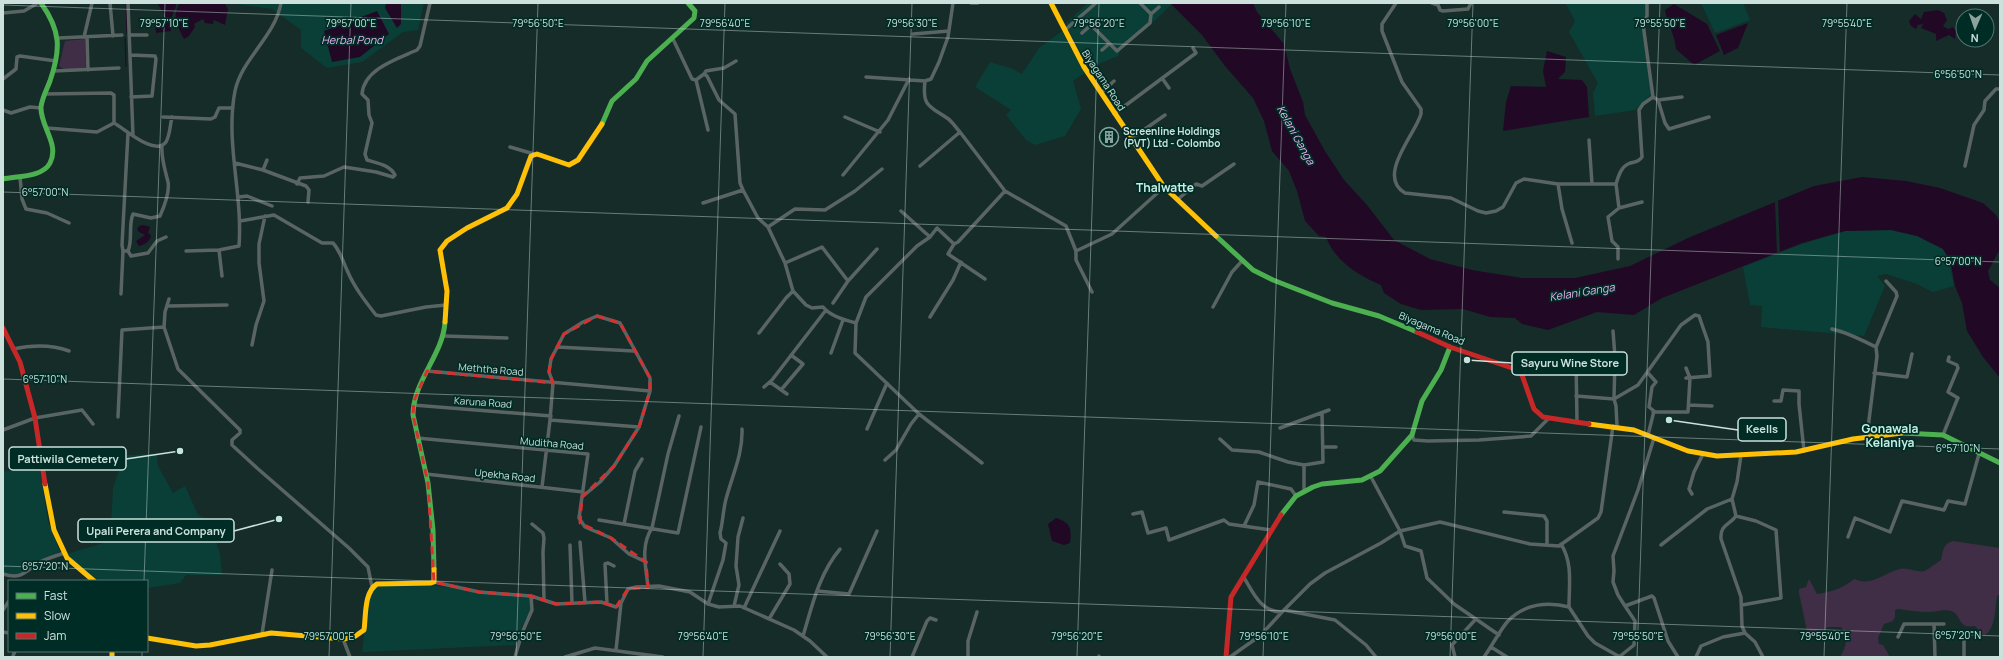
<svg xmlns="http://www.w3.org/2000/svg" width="2003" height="660" font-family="Manrope,sans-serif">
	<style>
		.built { fill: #0a3f38 }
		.green { fill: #402d46 }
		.water { fill: #210926 }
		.pier { fill: #152c29 }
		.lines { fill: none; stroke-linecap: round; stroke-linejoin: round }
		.stream { stroke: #210926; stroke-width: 1 }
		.street { stroke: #5a6563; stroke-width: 3.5 }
		.fast { stroke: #4caf50; stroke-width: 5 }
		.slow { stroke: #ffc107; stroke-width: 5 }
		.jam { stroke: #c62828; stroke-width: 5 }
		.marked { fill: none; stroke: #d63131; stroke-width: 3; stroke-dasharray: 8 5; stroke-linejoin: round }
		.ticks { fill: none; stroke: #cce1dc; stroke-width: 1; stroke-opacity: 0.45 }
		.labels { text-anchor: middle; stroke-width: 3.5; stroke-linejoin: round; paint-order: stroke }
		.street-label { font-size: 10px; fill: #cce1dc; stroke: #002c26 }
		.poi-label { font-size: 10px; font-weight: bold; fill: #cce1dc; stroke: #002c26; text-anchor: start }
		.water-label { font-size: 11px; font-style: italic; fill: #e8b3f0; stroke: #002c26 }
		.quarter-label { font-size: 12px; font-weight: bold; fill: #c3efe6; stroke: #002c26 }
		.ticks-label { font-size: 10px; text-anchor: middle; fill: #cce1dc; stroke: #002c26; stroke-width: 3.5; stroke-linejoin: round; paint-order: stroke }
		.leader { fill: none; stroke: #cce1dc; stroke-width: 1.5 }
		.callout-dot { fill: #cce1dc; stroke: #002c26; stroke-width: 1.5 }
		.callout { fill: #002c26; stroke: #cce1dc; stroke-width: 1.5 }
		.callout-label { font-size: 11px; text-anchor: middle; font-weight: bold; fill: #cce1dc }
	</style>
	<rect width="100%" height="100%" fill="#152c29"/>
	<path class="built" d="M228,3H424L418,30L403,32L362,62L327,68L301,48V30L272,9Z
		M1088,3H1171L1172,4L1145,30L1122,47L1118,56L1089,68L1065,24Z
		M1646,3V15L1641,22L1652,94L1635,110L1595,116L1593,93L1598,83L1569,32L1575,21L1566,4Z
		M1701,3H1743L1750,20L1715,33Z
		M1062,31L1079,63L1086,72L1073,81L1081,109L1065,136L1035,145L1026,140L1006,115L1011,110L975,87L990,62L1013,69L1022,74L1039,48Z
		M1891,230L1917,236L1943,249L1949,261L1954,286L1933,292L1917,284L1886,274L1877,276L1885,286L1864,336L1761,327L1762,306L1750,305L1743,267L1802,244L1845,231Z
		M157,454L158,466L173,493L185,486L198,515L209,520L220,554L222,575H186L180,583L147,588V581H98L73,562L67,554L110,541L113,488L124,455Z
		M39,465L48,521L60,552L39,561L17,576L3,573V472Z
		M377,583L428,585L530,597V613L521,628L518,645L362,652L369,593Z"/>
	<path class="green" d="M85,39L86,68C77,69 66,72 59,66L65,41Z
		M1953,541L2000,548V594L1997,596C1995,608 1996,628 1985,635L1982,634L1975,626C1956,629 1963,615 1951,611C1946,609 1935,612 1929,612C1919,612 1908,610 1898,609L1895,610V617L1893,621L1884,624L1878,638L1879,644L1883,645L1890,657H1840C1847,646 1848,638 1841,627H1828L1813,636H1808L1799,593V589L1806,587L1809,579L1817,594C1831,592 1844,588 1854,579C1872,587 1883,573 1900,569C1908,567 1917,573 1925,571L1941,560C1943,550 1943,544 1953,541Z"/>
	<path class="water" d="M157,3H176V6L171,19L167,18Z
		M180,3L225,4L228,9L225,25L214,20L213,24L205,23L203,19L194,24L195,27L189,36L184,39C178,28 171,15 180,3Z
		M386,3H401V24L397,28L385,8Z
		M1170,3H1253L1257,12L1284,44L1290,69L1303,102L1305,115L1325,151L1344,180L1367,205L1394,240L1430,259L1472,270L1522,278H1575L1630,266L1688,238L1814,186L1862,177L1906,181L1940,188L1983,203L1996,215L2000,222V249L1988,271L1990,280L2000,288V378L1983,357L1967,331L1962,303L1955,286L1950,260L1943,249L1917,236L1891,230L1845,231L1802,243L1662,298L1634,315L1597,312L1548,330L1522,324L1515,318L1490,317L1463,309L1421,310L1401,304L1384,293L1381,285C1359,276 1335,261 1326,237L1319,236L1305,221L1297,191L1289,171L1272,151L1264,121L1253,98L1225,66L1202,35Z
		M1674,4L1707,24L1720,51L1694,65L1676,49C1675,34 1667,24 1665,10Z
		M1938,10L1944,13L1947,20L1943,26L1948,29L1953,27L1956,31L1955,39L1949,35L1936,41V34L1921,28L1923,24L1918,25L1916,29L1911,26L1909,21L1915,14L1921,19L1924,12Z
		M377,11L389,34L360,57L332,62L324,31Z
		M171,21V31L156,33L155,25Z
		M1748,23L1738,48L1724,55L1716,35Z
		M1547,51L1566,57L1565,72L1558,79L1582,80L1587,87L1589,117L1503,131L1506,102L1511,86L1546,87L1543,71Z
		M143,225L150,227L148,233L151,235C151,241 144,245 139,246L136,241L145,235L139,232L137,229L139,226Z
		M1056,518C1070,522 1072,528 1070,543L1064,545L1052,541L1048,524Z"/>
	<path class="pier" d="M1778,200L1780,254L1777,255L1775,201Z"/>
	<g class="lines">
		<path class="stream" d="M126,3L127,33
			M125,38L126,66"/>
		<path class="street" d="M110,3L113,36
			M128,3L133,136
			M971,3H978
			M1396,3L1382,24V31L1402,82L1421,109V114C1415,135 1376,176 1405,193L1451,198L1478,211L1486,213L1496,211L1503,207L1516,183L1524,179L1558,184H1616L1619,208
			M1432,3L1438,5L1440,10L1443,11L1468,9L1471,3
			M1647,3V16L1643,24L1653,97L1658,100L1682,97
			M3,13L24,11L38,3
			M1151,14L1159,7
			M1066,29L1096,3
			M1082,33L1091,25L1117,51L1150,23L1151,14L1140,3
			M913,34L949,31
			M129,35H147
			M84,37L92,3
			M87,37L88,70
			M59,38L122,35
			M673,39L692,79L696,80L704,74L707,76L719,100L735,114L740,183L743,190L758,218L768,227L785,263L793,291L806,305L812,308L823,307C830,316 844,320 856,323L866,297L917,246L930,237L937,228L954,244L958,242L1005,191L960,132L920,166
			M1102,50L1109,44
			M130,55L155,56L156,59L152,96L131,97
			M54,71L119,68
			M704,74L706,71L724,68L736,61
			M866,77L925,81L931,79L939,62L948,37L953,3
			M1162,78L1169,88
			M3,79L16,69L17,57L20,56L56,61
			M696,80L708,130
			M925,81C922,106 929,106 947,118C953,122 956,128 960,132
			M1101,93L1114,81
			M45,94L111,93L114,95V123
			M1658,100L1665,123L1669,129L1709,117
			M3,110L11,113L30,107L41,108
			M1114,114L1196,53L1193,48
			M163,117L211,119L215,117L219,108H233
			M845,117L880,132
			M114,123C124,128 155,157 166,142C170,135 170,125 172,117
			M47,128L97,132L114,123
			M1131,139L1165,115
			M1589,140L1592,184
			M510,147L534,154
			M235,163L263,170L267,160
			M1965,166L1974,125L1984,110L1985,101L1996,89H2000
			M263,170L306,186L309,190L308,202
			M843,175L888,120L909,79
			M20,177L22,199L26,209L47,213L69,223
			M297,184L300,178L324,176L344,167L376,172L393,177L395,175C390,165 377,163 367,160L365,154L372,123L369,115L368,100L362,94C364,69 397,59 417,50L420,46L430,3
			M1558,184L1562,209L1572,243
			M1616,184C1618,177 1621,167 1628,164C1634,161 1637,164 1642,157L1639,110L1643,104L1653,97
			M1005,191L1066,226L1076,251
			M239,197L247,196L272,206
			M1177,200L1196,184L1202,186L1234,164
			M703,203L743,190
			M901,211L930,237
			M240,221L274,215L322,243H333C341,252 342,260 347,270C354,287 365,301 376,315L381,316L426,307L446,305
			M768,227L795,209L825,210L855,191L882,169
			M954,244L948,254L985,279
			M219,250L222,276
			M128,251C133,239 128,226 133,214L151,218L160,216C164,207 170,192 168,182C165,169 161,159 162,145
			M128,251H123L122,245L128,133
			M128,251L131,256L148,253L157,241L166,237
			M186,251L219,250L239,246C243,194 225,142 235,91C242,58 275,37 281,3
			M1618,259V247L1612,241L1608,217L1619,208L1642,202
			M785,263L822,247L848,281
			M1092,292L1076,260V251L1112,234L1164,187
			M121,294L123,251
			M833,303L848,281L877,249
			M168,306L227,305
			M1213,307L1232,272L1242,261
			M930,317L953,280L961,262
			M856,323L855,353L919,414L982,463
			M164,327L165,312L169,299
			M1832,329C1847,332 1861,340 1876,347L1877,356L1868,428L1870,436
			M1613,331L1615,357L1614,399L1616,406L1617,426
			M759,333L786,298L793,291
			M444,336L507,338
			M252,345L256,325L264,301L259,263V244L265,216
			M557,347L634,351
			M1876,347L1897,296L1896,292L1886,281
			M13,349C32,345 50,344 69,351
			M831,353L843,320
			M1576,357L1577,422
			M427,371L650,391
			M1648,373L1656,382L1652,387L1649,407L1654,411L1648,435
			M1874,373L1907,377L1912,354
			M770,382L787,394
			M764,387L772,380L826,310
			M781,390L803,364L791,355
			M1576,396L1614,399L1638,385L1681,325L1695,315L1699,316L1708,342L1710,376L1686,378
			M1774,401H1781L1783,390L1799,391V404L1804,451
			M413,405L551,416
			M1689,405L1712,406
			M1653,412H1688L1690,378L1686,368
			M118,417L122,330L164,327L178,369L240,430V433L232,440V445L257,468L349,548L368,567L372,587
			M550,420L639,427
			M1280,428L1329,410
			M867,429L887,383
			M3,430L35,418L82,410L93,424
			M1412,435L1414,440L1428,441L1479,440L1531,436L1549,418
			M1943,435L1957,400L1958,398L1948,392L1958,368L1957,365L1948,361L1949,357
			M417,438L588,454L579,518L585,527L611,538L629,554L646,562
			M1654,438L1638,490L1613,556L1614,571L1613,582L1618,595L1625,606L1652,596L1654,598L1668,641L1678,657
			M1220,439L1232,450L1259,452L1288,462L1304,465
			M1323,447H1336
			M1741,455L1737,482L1732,499L1736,516C1729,526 1720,524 1721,539L1741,597L1742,626L1745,633L1755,642L1763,657
			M885,460L896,450L911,424L919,414
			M426,474L583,492
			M1371,477L1400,531L1405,546L1421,551L1427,578L1454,604L1499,635
			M542,487L550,420L553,383L549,372L551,359L564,334L583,322L597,316L620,323L650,378V391L639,427L614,466L600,482L582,497
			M1304,490V465L1323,462L1322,413
			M1692,494L1689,489L1694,472L1703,454
			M1504,512L1544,516L1547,521V545
			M1133,514L1142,512L1148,533L1166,528L1169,540L1224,520L1229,524L1271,530
			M1736,516L1756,521L1776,530L1781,598L1742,605
			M599,520L678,533L701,427
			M532,524L543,533L544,538L543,552L544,600
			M624,524L635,471L642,459
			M1244,526L1254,505L1258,482L1291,489L1296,496
			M1848,537L1855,518L1890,532L1902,501L1944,510L1948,501L1965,504L1979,454
			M580,542L585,602
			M1561,544C1573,563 1569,585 1569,607
			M570,545L572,603
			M1661,545L1707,509L1732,499
			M3,574C23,580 25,571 40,562C48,558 56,556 64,553
			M1243,576C1253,592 1260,612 1282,612L1310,584L1325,573L1381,543L1400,531L1440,522L1530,544L1559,546L1598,518L1601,512L1613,426
			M434,582L479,592L531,596L556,604L601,602L616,607L621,603L628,589L636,587L659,586L690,592L708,604L719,607L740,606L794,630L810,641L827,657
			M648,587C646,567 640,546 652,528L668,454L679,416
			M817,591L849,594L877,531
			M607,604L605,564L608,563L614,566
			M708,604L723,560L726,543L721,539L720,533C723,522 723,510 726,499C732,476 743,454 742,429
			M734,606L739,585L736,566L738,537L743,518
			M744,608L780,531
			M3,610L9,601
			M1284,610L1335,620L1366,645L1376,657
			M769,619L790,584L789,574L780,564
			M1934,624H1944
			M3,632L9,633
			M262,634L272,570
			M803,636C812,606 819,574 840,549
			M1898,637L1904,624H1934L1935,657
			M343,639L350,657
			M1964,639V657
			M1491,647L1507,657
			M616,650L621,603
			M13,656L15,651
			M1099,656V657
			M515,657L522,633L532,610L531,596
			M565,657L595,648L663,657
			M912,657L927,621L930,618L936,620
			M968,657V641L977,612
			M1230,657L1261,635L1282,612
			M1455,657L1452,645L1475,620
			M1484,657C1492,646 1500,630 1508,621C1524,604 1548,601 1569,607L1588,636L1595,643L1620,657
			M1619,657L1634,645L1635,621L1625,606
			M1696,657L1701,646L1723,637L1745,633"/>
		<path class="fast" d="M602,124L612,101L636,79L647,61L694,18L695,11L688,3
			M3,179C18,176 43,177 50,163C60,144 40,126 41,107C42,98 47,89 50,81C61,49 61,31 41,3
			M1216,236L1253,270L1273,280L1332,303L1379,316L1417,332
			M1902,433L1943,435L2000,463
			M1281,515L1296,496L1313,487L1322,484L1362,480L1380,471L1412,435L1422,401L1441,370L1450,347
			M434,569L433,530L428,483L413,415C413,381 443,355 445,322"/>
		<path class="slow" d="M1051,3L1084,67L1164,187L1216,236
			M445,322L447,291L440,250L447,241L467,228L507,208L517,194L531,156L537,154L569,165L578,160L602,124
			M1589,424L1634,430L1688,451L1717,456L1796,452L1853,439L1902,433
			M45,484L54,530L67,558L94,581
			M147,638L196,646L210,645L271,633L343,639L354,637L364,630C366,616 364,592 377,584L431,583L434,582V569
			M112,651V657"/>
		<path class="jam" d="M3,328L20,362L35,418L45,484
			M1417,332L1450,347L1512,368L1522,375L1534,409L1543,417L1589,424
			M1226,657L1231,597L1281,515"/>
	</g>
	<path class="marked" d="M597,316L620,323L650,378V391L639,427L614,466L582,497L580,523L611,538L646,562L648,587L628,589L616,607L601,602L556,604L531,596L479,592L434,582L428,483L413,415L414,401L427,371L553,383L549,372L551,359L564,334Z"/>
	<path class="ticks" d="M3,5L2000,75M3,192L2000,262M3,379L2000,449M3,566L2000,636M144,581L165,3M142,657V651M329,657L351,3M516,657L538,3M703,657L725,3M890,657L912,3M1077,657L1099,3M1263,657L1286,3M1450,657L1473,3M1637,657L1660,3M1824,657L1847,3"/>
	<defs>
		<g id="building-ring" transform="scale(1)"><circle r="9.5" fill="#002c26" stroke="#8ca29d" stroke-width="1.5"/><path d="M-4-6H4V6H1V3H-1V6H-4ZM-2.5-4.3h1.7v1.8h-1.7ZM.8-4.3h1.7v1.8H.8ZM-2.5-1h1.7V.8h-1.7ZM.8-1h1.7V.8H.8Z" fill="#8ca29d"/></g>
	</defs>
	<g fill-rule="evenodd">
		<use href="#building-ring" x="1109" y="137"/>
	</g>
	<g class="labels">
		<g class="street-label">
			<text transform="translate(1104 80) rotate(57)" y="4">Biyagama Road</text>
			<text transform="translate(1432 328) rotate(23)" y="4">Biyagama Road</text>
			<text transform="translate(491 369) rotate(5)" y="4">Meththa Road</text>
			<text transform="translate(483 402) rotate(4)" y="4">Karuna Road</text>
			<text transform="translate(552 443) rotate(5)" y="4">Muditha Road</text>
			<text transform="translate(505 475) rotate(6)" y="4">Upekha Road</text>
		</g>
		<g class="poi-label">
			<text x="1123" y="135">Screenline Holdings<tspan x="1123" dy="12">(PVT) Ltd - Colombo</tspan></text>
		</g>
		<g class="water-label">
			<text x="352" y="44">Herbal Pond</text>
			<text transform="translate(1296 135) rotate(61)" y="4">Kelani Ganga</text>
			<text transform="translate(1582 292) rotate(-9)" y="4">Kelani Ganga</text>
		</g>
		<g class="quarter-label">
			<text x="1165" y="192">Thalwatte</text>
			<text x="1890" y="433">Gonawala<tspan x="1890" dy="14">Kelaniya</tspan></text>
		</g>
	</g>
	<g class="ticks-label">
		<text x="164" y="27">79°57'10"E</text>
		<text x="351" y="27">79°57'00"E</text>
		<text x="538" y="27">79°56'50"E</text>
		<text x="725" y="27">79°56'40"E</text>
		<text x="912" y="27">79°56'30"E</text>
		<text x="1099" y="27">79°56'20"E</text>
		<text x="1286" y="27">79°56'10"E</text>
		<text x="1473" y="27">79°56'00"E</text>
		<text x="1660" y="27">79°55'50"E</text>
		<text x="1847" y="27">79°55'40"E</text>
		<text x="1958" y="78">6°56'50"N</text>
		<text x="45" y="196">6°57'00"N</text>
		<text x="1958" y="265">6°57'00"N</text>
		<text x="45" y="383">6°57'10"N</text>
		<text x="1958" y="452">6°57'10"N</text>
		<text x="45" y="570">6°57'20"N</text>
		<text x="1958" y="639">6°57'20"N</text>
		<text x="329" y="640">79°57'00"E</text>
		<text x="516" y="640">79°56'50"E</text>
		<text x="703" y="640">79°56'40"E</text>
		<text x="890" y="640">79°56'30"E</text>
		<text x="1077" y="640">79°56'20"E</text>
		<text x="1264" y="640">79°56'10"E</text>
		<text x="1451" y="640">79°56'00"E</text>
		<text x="1638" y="640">79°55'50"E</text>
		<text x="1825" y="640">79°55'40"E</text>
	</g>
	<path class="leader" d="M1467 360L1512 363M1669 420L1738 430M180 451L126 459M279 519L234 531"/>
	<g class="callout-dot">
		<circle cx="1467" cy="360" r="4"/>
		<circle cx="1669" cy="420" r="4"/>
		<circle cx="180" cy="451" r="4"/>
		<circle cx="279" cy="519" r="4"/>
	</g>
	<g class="callout">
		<rect x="1512" y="352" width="115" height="23" rx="4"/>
		<rect x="1738" y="418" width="48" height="23" rx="4"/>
		<rect x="9" y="447" width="117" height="23" rx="4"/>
		<rect x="78" y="519" width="156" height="23" rx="4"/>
	</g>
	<g class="callout-label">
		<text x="1570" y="367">Sayuru Wine Store</text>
		<text x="1762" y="433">Keells</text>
		<text x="68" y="463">Pattiwila Cemetery</text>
		<text x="156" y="535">Upali Perera and Company</text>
	</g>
	<rect width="2003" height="660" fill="none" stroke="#cce1dc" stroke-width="8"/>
	<rect x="8" y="580" width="140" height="72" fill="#002c26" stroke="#52746f"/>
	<rect x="16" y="593" width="20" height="6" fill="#4caf50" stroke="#52746f"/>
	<text x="44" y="600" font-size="12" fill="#cce1dc">Fast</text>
	<rect x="16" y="613" width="20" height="6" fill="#ffc107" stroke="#52746f"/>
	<text x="44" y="620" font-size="12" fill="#cce1dc">Slow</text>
	<rect x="16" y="633" width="20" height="6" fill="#c62828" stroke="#52746f"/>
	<text x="44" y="640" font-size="12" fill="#cce1dc">Jam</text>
	<g transform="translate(1975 28) rotate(182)"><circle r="19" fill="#002c26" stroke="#52746f"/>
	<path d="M0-3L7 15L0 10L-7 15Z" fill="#8ca29d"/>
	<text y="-6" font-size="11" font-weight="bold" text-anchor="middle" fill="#cce1dc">N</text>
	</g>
</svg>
